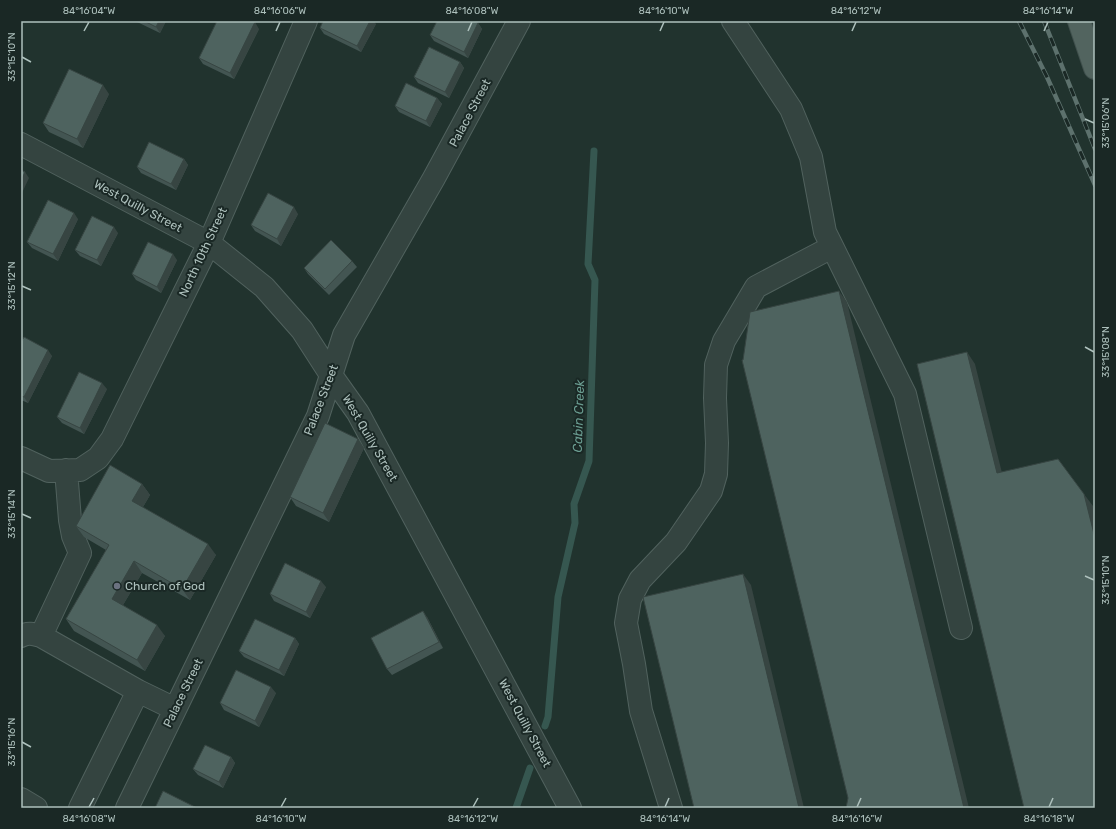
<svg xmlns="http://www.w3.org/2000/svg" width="1116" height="829" font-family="Rubik,sans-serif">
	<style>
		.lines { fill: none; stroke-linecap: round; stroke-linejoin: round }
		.stream { stroke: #365750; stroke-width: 7 }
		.minor-casing { stroke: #51625e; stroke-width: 24 }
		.major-casing { stroke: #40504d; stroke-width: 24 }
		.minor { stroke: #344440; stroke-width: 22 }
		.major { stroke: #52645f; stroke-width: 22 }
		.rail-casing { stroke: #5d716d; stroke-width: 4.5 }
		.rail { stroke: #1a2825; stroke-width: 3; stroke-dasharray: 9; stroke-linecap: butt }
		.wall { fill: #435552 }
		.shaded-wall { fill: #374542 }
		.building { fill: #4e635f; stroke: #374542 }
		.ticks { fill: none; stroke: #aec1bd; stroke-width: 1.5 }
		.worship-dot { fill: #6b7280; stroke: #1a2825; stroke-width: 1.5 }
		.labels { text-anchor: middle; stroke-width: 4; stroke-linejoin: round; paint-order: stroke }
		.street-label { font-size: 12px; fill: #aec1bd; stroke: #1a2825 }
		.poi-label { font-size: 12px; fill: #aec1bd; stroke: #1a2825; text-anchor: start }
		.water-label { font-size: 13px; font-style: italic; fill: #6a9c90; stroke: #1a2825 }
		.neatline { fill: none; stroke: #aec1bd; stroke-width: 1.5 }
		.ticks-label { font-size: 10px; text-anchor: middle; fill: #aec1bd }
	</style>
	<rect width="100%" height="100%" fill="#21332e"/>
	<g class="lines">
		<path class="stream" d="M545,726L548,717L558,597L575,523L574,504L589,461L595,280L588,264L594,151
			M516,808L530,768"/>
		<g class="minor-casing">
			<path id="minor" d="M733,21L791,109L811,157L825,232L905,394L961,628
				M21,144L209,243L264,287L302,330L331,375L358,413L570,808
				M21,458L49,471L80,470L98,458L112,439L209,243L306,21
				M21,636C28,632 34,634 41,636L138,691L80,808
				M41,636L80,553L73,536L70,520L66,470
				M138,691L175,709
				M21,799L36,808
				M127,808L318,416L344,335L434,178L519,21
				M671,808L641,711L634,664L626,623L630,599L640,580L676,542L711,491L716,474L717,443L715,398L716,365L724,341L756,287L832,247"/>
		</g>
		<g class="major-casing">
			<path id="major" d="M1079,21L1095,68"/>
		</g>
		<use href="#minor" class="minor"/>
		<use href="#major" class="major"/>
		<g class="rail-casing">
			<path id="rail" d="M1019,21L1047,77L1095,185
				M1044,21L1095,149"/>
		</g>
		<use href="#rail" class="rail"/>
	</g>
	<path class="wall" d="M135,21H166L160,33Z
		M478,23L482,29L468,58L434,41L430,35Z
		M376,24L361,52L324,34L320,28Z
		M259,29L234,79L203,64L199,58Z
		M460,62L464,68L449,98L418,83L414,77Z
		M109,94L83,148L49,132L43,123Z
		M437,98L442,104L430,127L399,112L395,106Z
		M184,159L188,165L176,190L141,173L137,167Z
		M298,214L281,246L255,231L251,225Z
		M78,219L58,261L32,248L27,242Z
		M118,233L101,266L80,256L75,250Z
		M177,260L161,293L136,280L132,274Z
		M352,261L357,267L329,295L308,274L304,268Z
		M21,342L52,356L28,403L21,400Z
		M107,389L84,434L62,423L57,417Z
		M358,439L364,448L329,522L296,506L290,497Z
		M142,484L150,495L143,507L216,555L190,600L142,573L123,605L165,636L145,671L74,631L66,619L106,550L84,537L76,526Z
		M326,587L310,618L274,601L270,594Z
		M427,617L443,648L392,675L387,669Z
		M295,638L299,644L284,676L244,657L239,651Z
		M276,693L259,727L224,710L220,703Z
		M231,757L235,763L223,788L198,775L193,769Z"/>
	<path class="shaded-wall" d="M159,21H166L160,33L156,27Z
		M370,21H374L376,24L361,52L357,46Z
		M255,22L259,29L234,79L230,73Z
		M478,23L482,29L468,58L464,52Z
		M460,62L464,68L449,98L445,92Z
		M103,85L109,94L83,148L77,139Z
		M437,98L442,104L430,127L426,121Z
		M184,159L188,165L176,190L171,184Z
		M25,172L29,178L21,195V181Z
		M294,207L298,214L281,246L277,239Z
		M74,213L78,219L58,261L53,254Z
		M114,227L118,233L101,266L97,260Z
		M173,254L177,260L161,293L157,287Z
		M839,291L847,302L969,808H964Z
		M48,350L52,356L28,403L24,397Z
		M967,352L975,364L1005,485L997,473Z
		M102,383L107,389L84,434L80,428Z
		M358,439L364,448L329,522L323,513Z
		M142,484L150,495L140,512L132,501Z
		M1084,494L1093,506L1095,516V538Z
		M208,544L216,555L190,600L182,589Z
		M134,561L142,573L120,610L112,599Z
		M743,574L751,585L804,808H799Z
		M321,581L326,587L310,618L306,612Z
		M423,611L427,617L443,648L439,642Z
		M157,625L165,636L145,671L137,660Z
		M295,638L299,644L284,676L279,670Z
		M271,687L276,693L259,727L255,721Z
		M231,757L235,763L223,788L219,782Z"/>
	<path class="building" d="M144,21H159L156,27Z
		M217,21H252L255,22L230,73L199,58Z
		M323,21H370L357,46L320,28Z
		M437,21H474L478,23L464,52L430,35Z
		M429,47L460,62L445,92L414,77Z
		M69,69L103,85L77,139L43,123Z
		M406,83L437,98L426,121L395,106Z
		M149,142L184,159L171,184L137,167Z
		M21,170L25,172L21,181Z
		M268,193L294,207L277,239L251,225Z
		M48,200L74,213L53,254L27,242Z
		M92,216L114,227L97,260L75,250Z
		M331,240L352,261L325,289L304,268Z
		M148,242L173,254L157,287L132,274Z
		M839,291L964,808H846L848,798L742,360H743L750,312Z
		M24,337L48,350L24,397L21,396V342Z
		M967,352L997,473L1058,459L1084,494L1095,538V808H1024L917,364Z
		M79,372L102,383L80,428L57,417Z
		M325,423L358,439L323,513L290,497Z
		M110,465L142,484L132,501L208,544L182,589L134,561L112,599L157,625L137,660L66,619L109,545L76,526Z
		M285,563L321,581L306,612L270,594Z
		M743,574L799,808H694L643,597Z
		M423,611L439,642L387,669L371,638Z
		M255,619L295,638L279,670L239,651Z
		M236,670L271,687L255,721L220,703Z
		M205,745L231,757L219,782L193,769Z
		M163,791L197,808H155Z"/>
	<path class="ticks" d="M84,31L89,22M276,31L280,22M468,31L472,22M660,31L664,22M852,31L856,22M1044,31L1048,22M22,57L31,62M1085,119L1094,123M22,286L31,290M1085,347L1094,352M22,514L31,518M1085,576L1094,580M22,742L31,747M89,807L94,798M281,807L286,798M473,807L478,798M665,807L669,798M857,807L861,798M1049,807L1053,798"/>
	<circle class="worship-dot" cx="117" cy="586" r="4"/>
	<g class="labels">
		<g class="street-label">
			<text transform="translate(470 113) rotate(-62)" y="4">Palace Street</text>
			<text transform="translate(138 206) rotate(28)" y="4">West Quilly Street</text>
			<text transform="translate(203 252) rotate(-65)" y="4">North 10th Street</text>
			<text transform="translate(321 400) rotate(-69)" y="4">Palace Street</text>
			<text transform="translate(370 438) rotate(60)" y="4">West Quilly Street</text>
			<text transform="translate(183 693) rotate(-64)" y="4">Palace Street</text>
			<text transform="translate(525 723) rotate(62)" y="4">West Quilly Street</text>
		</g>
		<g class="poi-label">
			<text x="125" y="590">Church of God</text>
		</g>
		<g class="water-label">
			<text transform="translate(578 416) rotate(-88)" y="5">Cabin Creek</text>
		</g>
	</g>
	<rect width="1116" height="829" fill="none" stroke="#1a2825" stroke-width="44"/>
	<rect x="22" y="22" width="1072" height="785" class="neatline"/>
	<g class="ticks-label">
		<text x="89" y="14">84°16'04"W</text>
		<text x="280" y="14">84°16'06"W</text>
		<text x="472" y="14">84°16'08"W</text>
		<text x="664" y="14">84°16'10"W</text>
		<text x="856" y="14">84°16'12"W</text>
		<text x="1048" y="14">84°16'14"W</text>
		<text transform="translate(11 57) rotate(-90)" y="4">33°15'10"N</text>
		<text transform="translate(1105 123) rotate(-90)" y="4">33°15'06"N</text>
		<text transform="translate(11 286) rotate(-90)" y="4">33°15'12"N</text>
		<text transform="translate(1105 352) rotate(-90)" y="4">33°15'08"N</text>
		<text transform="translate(11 514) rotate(-90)" y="4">33°15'14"N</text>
		<text transform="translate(1105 580) rotate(-90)" y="4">33°15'10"N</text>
		<text transform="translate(11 742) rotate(-90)" y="4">33°15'16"N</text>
		<text x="89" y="822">84°16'08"W</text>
		<text x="281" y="822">84°16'10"W</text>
		<text x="473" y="822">84°16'12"W</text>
		<text x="665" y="822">84°16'14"W</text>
		<text x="857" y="822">84°16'16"W</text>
		<text x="1049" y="822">84°16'18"W</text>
	</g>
</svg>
